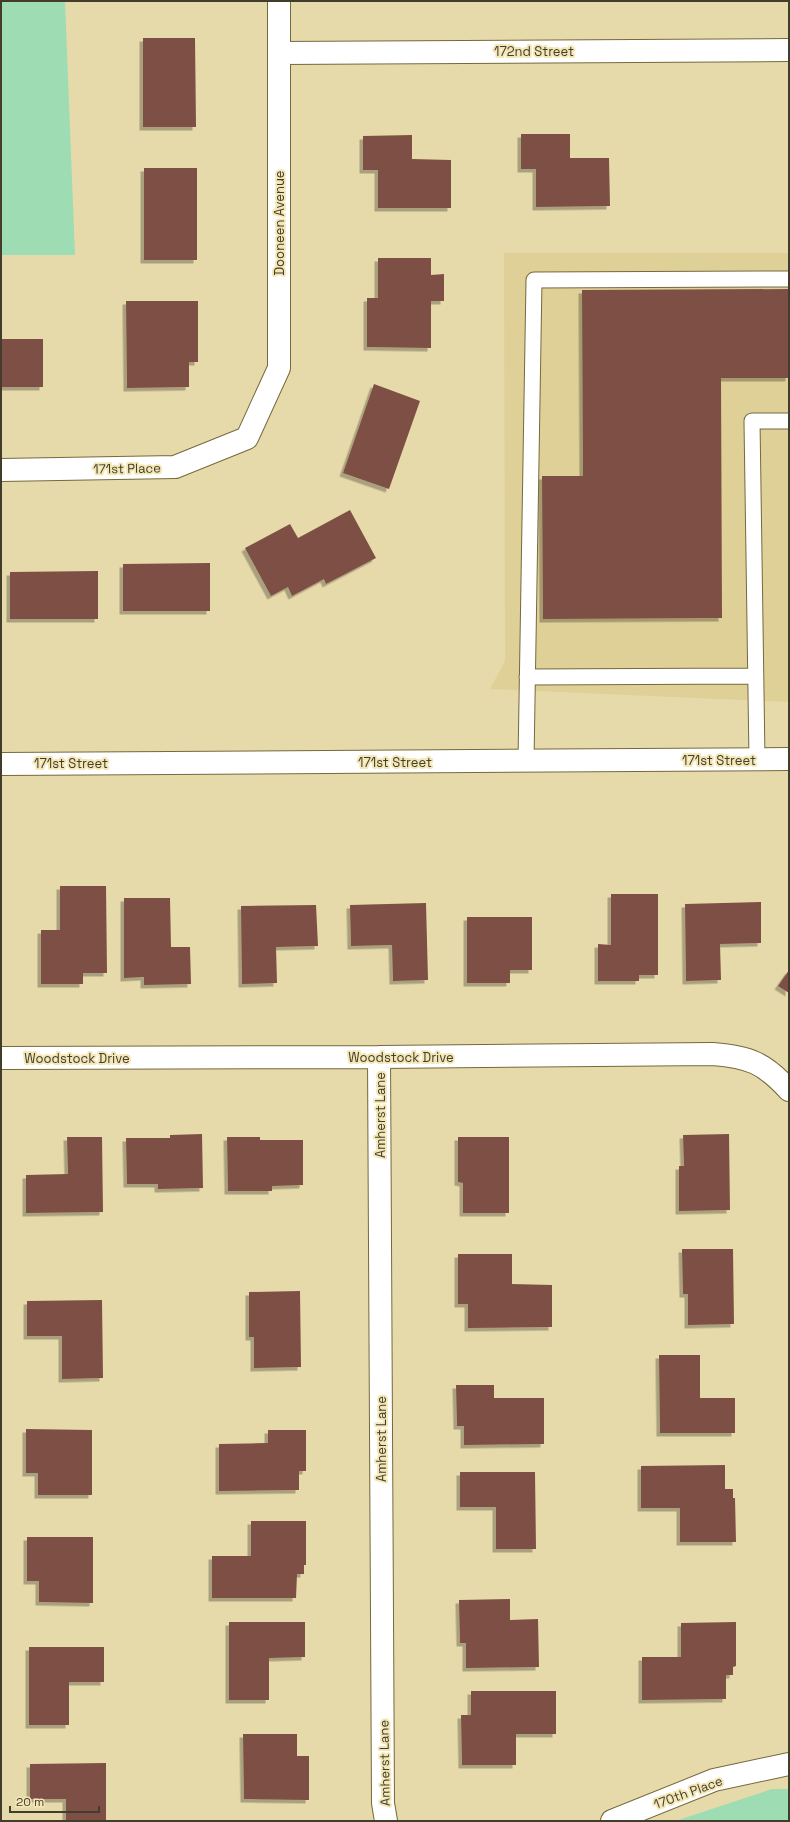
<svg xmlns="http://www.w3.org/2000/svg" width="790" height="1822" font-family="'Space Grotesk',sans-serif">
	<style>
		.built { fill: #dfd098 }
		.green { fill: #9eddb4 }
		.building { fill: #7d5044; filter: url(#shadow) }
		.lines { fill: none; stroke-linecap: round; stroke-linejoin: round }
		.lane-casing { stroke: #75693d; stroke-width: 17 }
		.street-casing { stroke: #75693d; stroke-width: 24 }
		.secondary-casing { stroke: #75693d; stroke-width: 24 }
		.lane { stroke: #fff; stroke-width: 15 }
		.street { stroke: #fff; stroke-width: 22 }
		.secondary { stroke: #fff; stroke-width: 22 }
		.labels { text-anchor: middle; stroke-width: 4; stroke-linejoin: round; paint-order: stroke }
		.street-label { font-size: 13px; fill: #423d2a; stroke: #f4e7b7 }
	</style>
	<defs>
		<filter id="shadow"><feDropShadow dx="-3.5" dy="3.5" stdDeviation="0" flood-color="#0004"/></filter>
	</defs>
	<rect width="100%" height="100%" fill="#e7daaa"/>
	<path class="built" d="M504,253H789V702L490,689L505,661Z"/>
	<path class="green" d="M1,1H65L75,255H1Z
		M772,1789H789V1821H675Z"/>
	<path class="building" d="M143,38H195L196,127H143Z
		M521,134H570V158H609L610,206L536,207V169H521Z
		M412,135V159L451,160V208H378V170H363V136Z
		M144,168H197V260H144Z
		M378,258H431V275L444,274V301H431V348L367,347V298H378Z
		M789,289V378H721L722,618L543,619L542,476H583L582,290Z
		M126,301H198V362H189V387L127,388Z
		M1,339H43V387H1Z
		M374,384L420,401L389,489L343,473Z
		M350,510L376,558L326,584L324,579L292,596L288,587L271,596L245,548L290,524L298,538Z
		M210,563V611H123V564Z
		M98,571V619H10V572Z
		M60,886H106L107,973H83V984H41V930H60Z
		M611,894H658V975H639V981H598V944L611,945Z
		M124,898H170L171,947H190L191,984L144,985V977L124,978Z
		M761,902V943L720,944L721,980L686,981L685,904Z
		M426,903L428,980L393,981L392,945L351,946L350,905Z
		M316,905L318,946L276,947L277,983L242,984L241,906Z
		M467,917H532V970H510V983H467Z
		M789,970V993L778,986Z
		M202,1134L203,1188L158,1189V1184H127L126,1138H170V1135Z
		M729,1134L730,1210L679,1211V1166H684L683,1135Z
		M67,1137H102L103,1212L26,1213V1175L68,1174Z
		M227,1137H260V1140H303V1185L272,1186V1191H228Z
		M458,1137H509V1213H463V1183L458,1182Z
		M682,1249H733L734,1324L688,1325V1294H683Z
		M458,1254H512V1284L552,1285V1327L468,1328V1304H458Z
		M300,1291L301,1367L254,1368V1337H249V1292Z
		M102,1300L103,1378L62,1379V1336H27V1301Z
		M659,1355H700V1398H735V1433H660Z
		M456,1385H494V1398H544V1444L464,1445V1426H457Z
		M26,1429L92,1430V1495H38V1473H26Z
		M268,1430H306V1471H299V1490L219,1491V1444L268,1443Z
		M725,1465V1489H733V1498H735L736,1542H680V1508H641V1466Z
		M460,1472H535L536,1549H496V1507H460Z
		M251,1521H306V1565H304V1574H297L296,1598H212V1556H251Z
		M27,1537H93V1603L39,1602V1581H27Z
		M510,1599V1620L538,1619L539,1667L466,1668V1643H460L459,1600Z
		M229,1622H305V1657L269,1658V1700H229Z
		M736,1622V1666L733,1667V1675H726V1699L642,1700V1657H681V1623Z
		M29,1647H104V1682H69V1725H29Z
		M471,1691H556V1734H516V1765H462L461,1715H471Z
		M243,1734H297V1756H309V1800L244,1799Z
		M106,1763V1821H66V1799H30V1764Z"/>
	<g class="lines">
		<g class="lane-casing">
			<path id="lane" d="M527,677L755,676
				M757,759L752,421H789
				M526,761L534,280L789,279"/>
		</g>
		<g class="street-casing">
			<path id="street" d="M280,53L789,50
				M1,470L175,467L247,438L279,368V1
				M379,1057L383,1803L386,1821
				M1,1058L379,1057L713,1054C750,1057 764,1063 789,1090
				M612,1821L714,1780L789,1764"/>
		</g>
		<g class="secondary-casing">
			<path id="secondary" d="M1,764L789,759"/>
		</g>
		<use href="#lane" class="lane"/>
		<use href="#street" class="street"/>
		<use href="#secondary" class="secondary"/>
	</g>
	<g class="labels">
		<g class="street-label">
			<text x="534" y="56">172nd Street</text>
			<text transform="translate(279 223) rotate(-90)" y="5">Dooneen Avenue</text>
			<text transform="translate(127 468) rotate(-1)" y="5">171st Place</text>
			<text x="719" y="765">171st Street</text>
			<text x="395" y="767">171st Street</text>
			<text x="71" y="768">171st Street</text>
			<text x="401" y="1062">Woodstock Drive</text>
			<text x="77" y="1063">Woodstock Drive</text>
			<text transform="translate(380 1115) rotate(-90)" y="5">Amherst Lane</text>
			<text transform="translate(381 1439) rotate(-90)" y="5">Amherst Lane</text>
			<text transform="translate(384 1763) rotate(-91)" y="5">Amherst Lane</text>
			<text transform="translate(688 1792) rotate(-20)" y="5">170th Place</text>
		</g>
	</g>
	<rect width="790" height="1822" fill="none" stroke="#423d2a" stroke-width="4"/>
	<path d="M10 1806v6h89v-6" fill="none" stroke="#423d2a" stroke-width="2"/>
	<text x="16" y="1806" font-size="12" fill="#423d2a" stroke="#f4e7b7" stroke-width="3" paint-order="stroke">20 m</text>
</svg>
